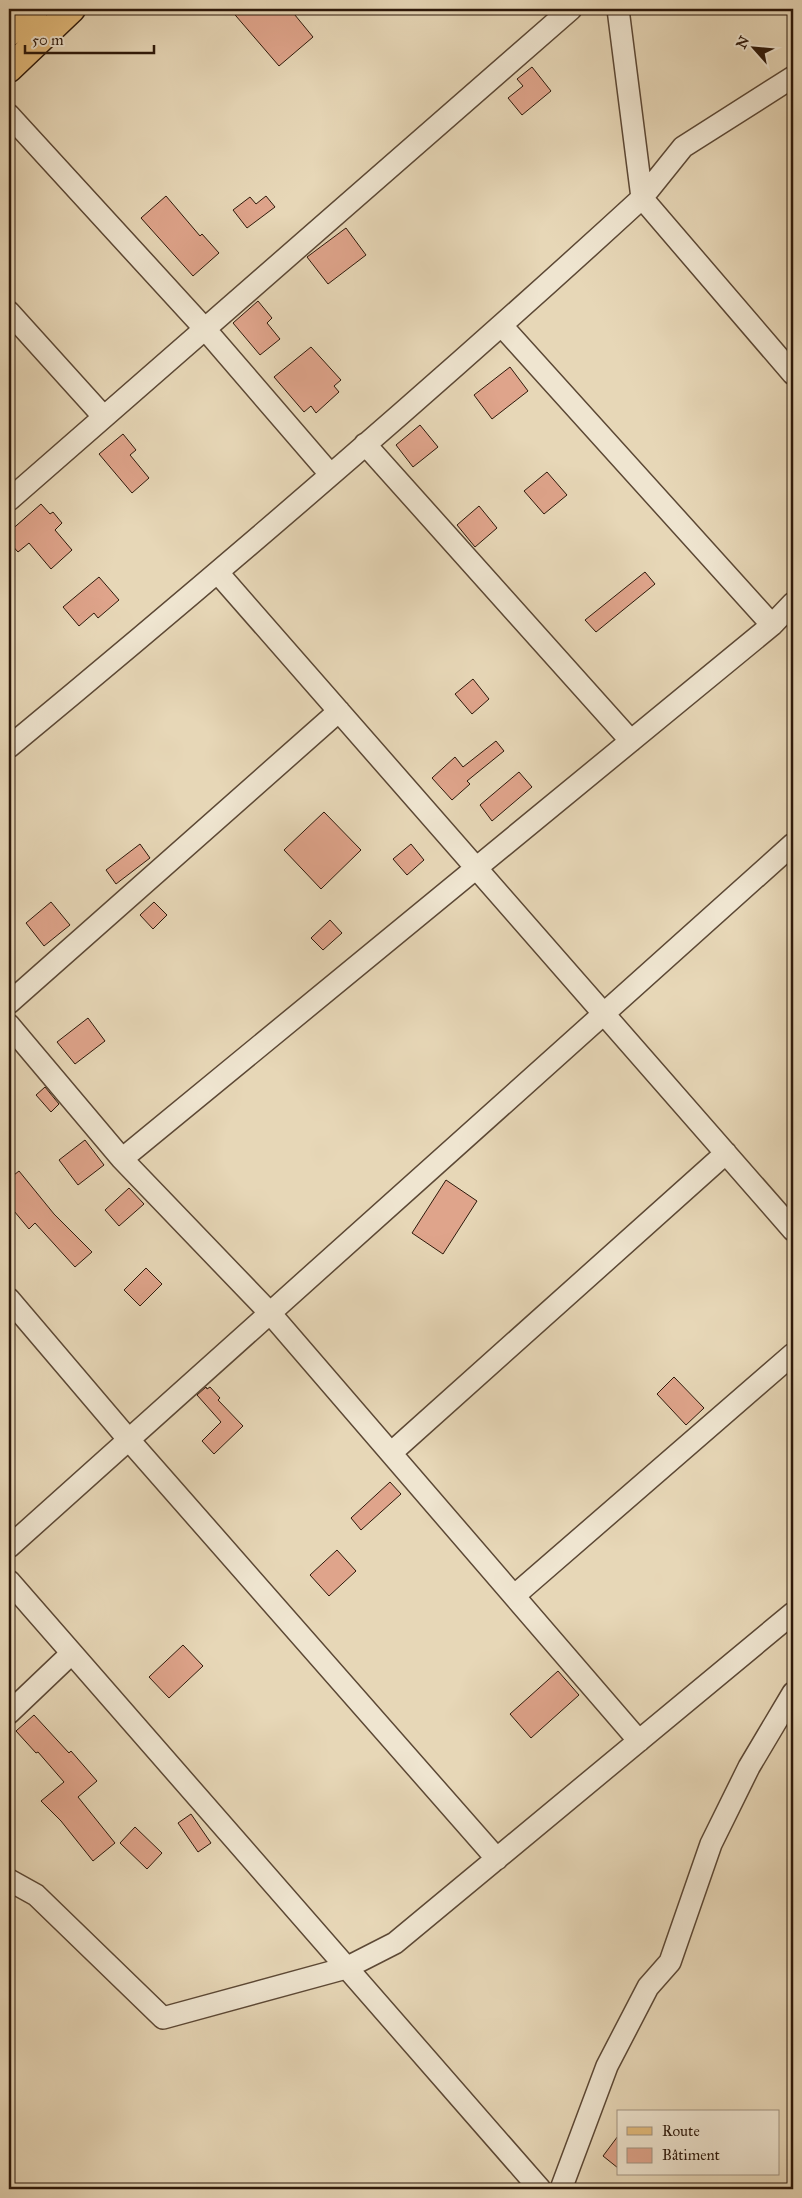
<svg xmlns="http://www.w3.org/2000/svg" width="802" height="2198" font-family="'IM FELL Great Primer',serif">
	<style>
		.building { fill: #dfa48b; stroke: #2d180a }
		.lines { fill: none; stroke-linecap: round; stroke-linejoin: round }
		.minor-casing { stroke: #5c4835; stroke-width: 24 }
		.major-casing { stroke: #2d180a; stroke-width: 29 }
		.minor { stroke: #efe5d0; stroke-width: 21 }
		.major { stroke: #e4bc7c; stroke-width: 26 }
	</style>
	<rect width="100%" height="100%" fill="#e7d7b7"/>
	<filter id="stains"><feTurbulence type="fractalNoise" baseFrequency=".004" numOctaves="4"/><feColorMatrix values="0 0 0 0 .2 0 0 0 0 .09 0 0 0 0 .02 0 0 0 .5 -.17"/></filter>
	<radialGradient id="worn" r=".72"><stop offset=".6" stop-color="#630" stop-opacity="0"/><stop offset="1" stop-color="#630" stop-opacity=".3"/></radialGradient>
	<path class="building" d="M230,9H290L313,37L279,66Z
		M532,67L551,91L522,115L508,98L523,86L517,79Z
		M166,196L200,236L202,234L219,253L193,276L141,218Z
		M266,196L275,207L247,228L233,210L250,197L256,204Z
		M346,228L366,255L328,284L307,257Z
		M258,301L272,318L267,323L280,339L260,355L233,323Z
		M311,347L341,380L334,386L339,392L316,413L311,406L304,412L274,377Z
		M510,367L528,391L492,419L474,395Z
		M420,425L438,447L413,467L396,445Z
		M123,434L136,450L130,455L149,478L132,493L99,454Z
		M547,472L567,495L544,514L524,491Z
		M41,504L50,514L53,512L62,523L55,530L72,550L51,569L29,543L18,552L9,542V532Z
		M479,506L497,528L475,547L457,525Z
		M645,572L655,584L596,632L585,620Z
		M99,577L119,600L98,618L94,613L79,626L63,607Z
		M473,679L489,699L472,714L455,694Z
		M496,741L504,751L467,781L470,784L452,800L432,778L455,757L463,767Z
		M519,772L532,787L492,821L480,805Z
		M324,812L361,850L321,889L284,850Z
		M140,844L150,858L116,884L106,870Z
		M411,844L424,860L407,875L393,859Z
		M51,902L70,925L44,946L26,923Z
		M154,902L167,915L153,929L140,915Z
		M330,920L342,933L323,950L311,938Z
		M88,1018L105,1041L75,1064L57,1042Z
		M45,1087L59,1104L51,1112L36,1095Z
		M85,1140L104,1165L78,1185L59,1160Z
		M19,1171L54,1214L92,1252L75,1267L35,1223L29,1229L9,1205V1179Z
		M446,1180L477,1201L443,1254L412,1233Z
		M129,1188L144,1204L119,1226L105,1210Z
		M146,1268L162,1284L140,1306L124,1290Z
		M674,1377L704,1408L686,1425L657,1394Z
		M206,1387L207,1389L210,1387L220,1398L218,1400L243,1426L214,1454L202,1441L221,1422L197,1395Z
		M390,1482L401,1494L361,1530L351,1518Z
		M337,1550L356,1571L329,1596L310,1575Z
		M183,1645L203,1666L169,1698L149,1677Z
		M558,1671L579,1695L531,1738L510,1714Z
		M34,1715L69,1753L71,1751L97,1781L78,1797L115,1843L93,1861L61,1821L41,1801L64,1782L38,1752L36,1753L16,1731Z
		M191,1814L211,1843L198,1852L178,1823Z
		M135,1827L162,1853L147,1869L120,1843Z
		M618,2136V2168L603,2156Z"/>
	<g class="lines">
		<g class="minor-casing">
			<path id="minor" d="M793,77L683,147L642,198L793,374
				M9,115L205,329L330,474
				M9,312L103,416
				M502,326L772,625
				M365,444L631,741
				M9,500L571,9
				M218,573L793,1230
				M9,747C224,569 436,387 642,198L618,9
				M9,1003L339,711
				M9,1025L122,1159L270,1313L639,1741
				M122,1159L772,625L793,603
				M9,1299L129,1440L497,1859
				M391,1453L726,1153
				M9,1547L793,844
				M9,1581L540,2189
				M514,1596L793,1354
				M9,1713L72,1653
				M9,1880L36,1895L163,2018L346,1968L395,1943L793,1613
				M561,2189L607,2066L648,1987L670,1962L711,1844L749,1767L793,1693"/>
		</g>
		<g class="major-casing">
			<path id="major" d="M9,33L35,9
				M9,69L72,9"/>
		</g>
		<use href="#minor" class="minor"/>
		<use href="#major" class="major"/>
	</g>
	<rect width="802" height="2198" fill="none" stroke="#e7d7b7" stroke-width="30"/>
	<rect x="10" y="10" width="782" height="2178" fill="none" stroke="#2d180a" stroke-width="2.5"/>
	<rect x="15" y="15" width="772" height="2168" fill="none" stroke="#2d180a"/>
	<rect x="617" y="2110" width="162" height="65" fill="#efe5d0" stroke="#a19381"/>
	<rect x="627" y="2127" width="25" height="8" fill="#e4bc7c" stroke="#a19381"/>
	<text x="662" y="2136" font-size="15" fill="#2d180a">Route</text>
	<rect x="627" y="2148" width="25" height="15" fill="#dfa48b" stroke="#a19381"/>
	<text x="662" y="2160" font-size="15" fill="#2d180a">Bâtiment</text>
	<g transform="translate(754 48) rotate(297)" stroke="#efe5d0" stroke-width="4" paint-order="stroke">
	<path d="M0-4L9 19L0 12L-9 19Z" fill="#2d180a"/>
	<text y="-8" font-size="14" font-weight="bold" text-anchor="middle" fill="#2d180a">N</text>
	</g>
	<path d="M25 45v8h129v-8" fill="none" stroke="#2d180a" stroke-width="2.5"/>
	<text x="32" y="45" font-size="15" fill="#2d180a" stroke="#efe5d0" stroke-width="4" paint-order="stroke">50 m</text>
	<rect width="100%" height="100%" filter="url(#stains)"/>
	<rect width="100%" height="100%" fill="url(#worn)"/>
</svg>
